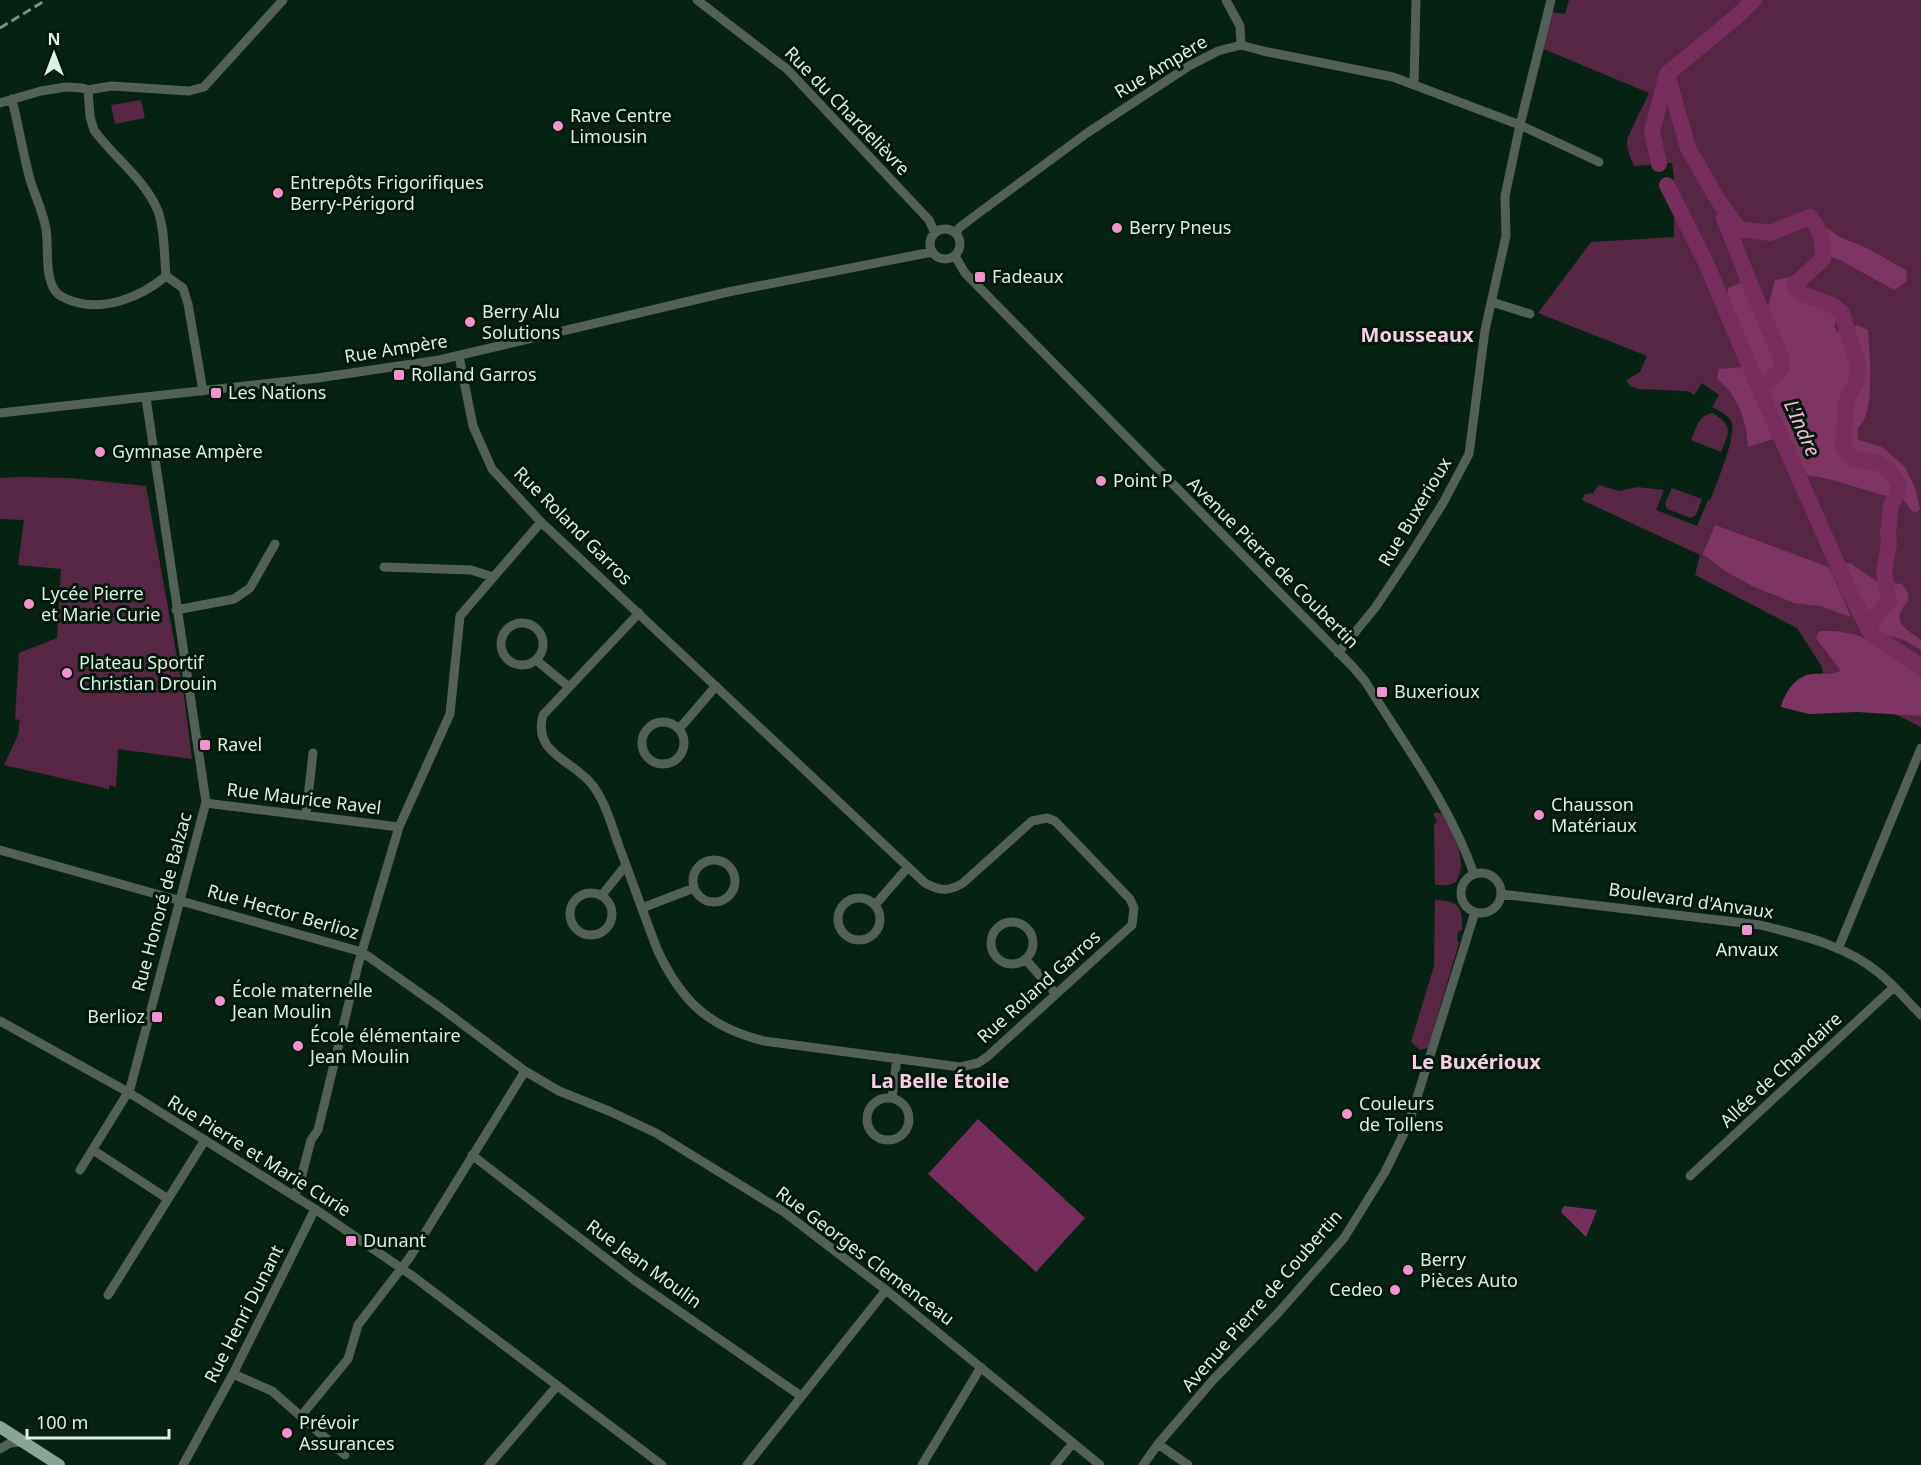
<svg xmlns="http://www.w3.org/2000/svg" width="1921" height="1465" font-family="'Noto Sans',sans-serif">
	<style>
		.green { fill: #582645 }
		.forest { fill: #7f3564 }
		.water { fill: #772e5d }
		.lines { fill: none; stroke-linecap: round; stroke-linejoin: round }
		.river { stroke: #772e5d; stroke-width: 16 }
		.minor { stroke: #536058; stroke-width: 9 }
		.major { stroke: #8ba594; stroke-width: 12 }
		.rail { stroke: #7b9184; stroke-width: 3; stroke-dasharray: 9 4.5; stroke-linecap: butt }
		.poi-dot { fill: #f790ce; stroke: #00190a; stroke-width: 2 }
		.labels { text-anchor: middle; stroke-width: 6; stroke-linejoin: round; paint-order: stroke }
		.street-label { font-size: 18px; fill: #ddeee2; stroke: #00190a }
		.poi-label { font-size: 18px; fill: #ddeee2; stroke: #00190a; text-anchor: start }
		.neighbourhood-label { font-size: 20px; font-weight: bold; fill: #facde6; stroke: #00190a }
		.water-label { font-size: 20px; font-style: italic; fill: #f9b8dd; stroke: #00190a }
	</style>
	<rect width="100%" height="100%" fill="#062213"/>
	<path class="green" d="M1569,0H1921V727L1824,679L1822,667L1797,628L1695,575L1700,555L1582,500L1585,494L1593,493L1599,485L1619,491L1637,487L1664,490L1656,510L1697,526L1708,500L1711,499C1716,484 1738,434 1731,421C1728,415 1719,411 1712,407L1719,395L1702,383L1694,395L1688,391L1638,389L1630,386L1626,380L1640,372L1647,356L1538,313L1591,242L1674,237V178L1672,163L1634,166C1631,159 1627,151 1627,142C1628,134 1645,103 1649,93L1541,48L1552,12L1565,14Z
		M141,100L145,118L115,124L111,105Z
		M1713,413C1733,427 1730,430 1721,452L1691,440C1696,429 1699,414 1713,413Z
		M22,477L70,478L146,486L184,696L192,759L118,749L116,787L109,785V789L4,765L18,735L20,720L15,719L19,653L57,638L61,569L18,565L24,520L0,519V478Z
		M1672,488L1702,499L1696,515L1691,518L1667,509L1665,504Z
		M1436,812L1442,814C1453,835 1469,859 1456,882L1449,885H1435L1434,825L1437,821L1433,814Z
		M1435,900C1459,901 1463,906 1462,930L1458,932L1457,940L1459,943L1428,1048L1420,1050L1411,1042L1434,966Z"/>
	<path class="forest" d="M1824,226L1840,237L1869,249L1907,271L1906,282L1894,290L1842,261L1829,256C1823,271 1816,272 1806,285L1808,304H1843L1847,307L1834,325L1837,332L1858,325L1868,330C1869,354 1877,413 1857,429L1858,440L1882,447L1905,467L1915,488L1920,509L1916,512L1912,511L1903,499C1870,494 1840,479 1807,475L1787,438L1772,403L1752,366L1741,330L1735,319L1727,298L1728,288L1740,283L1750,287V296L1762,320C1768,313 1772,290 1775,280C1792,277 1825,271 1816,245C1815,239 1811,233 1808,228Z
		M1744,367L1773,439L1748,447C1747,422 1738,395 1717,379L1719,369Z
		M1715,525L1829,567L1851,617L1820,606L1794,603L1752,586L1725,571L1703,554Z
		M1850,563L1876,581L1902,584L1908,593V601C1890,622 1903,627 1921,640V650L1904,640L1872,631L1845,564Z
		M1819,631H1836L1857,635L1891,651L1903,664L1921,676V716L1857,712L1809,714L1781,707C1785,692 1796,675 1813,674C1825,673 1828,676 1841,671L1816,638Z"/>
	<path class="water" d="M978,1119L1085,1218L1036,1272L928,1174Z
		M1564,1206L1597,1210L1586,1237L1561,1212Z"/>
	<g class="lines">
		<path class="river" d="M1667,74L1688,148L1718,200L1739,229L1770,233L1810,217C1821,230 1823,242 1823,259L1794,285L1800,293L1834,306L1842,313L1858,364L1856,382L1846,402L1843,448L1854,460C1878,460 1887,464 1899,485L1897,494L1891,505L1888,532L1889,544L1884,571L1889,601L1871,622V634
			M1659,164L1652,131L1667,74L1736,17L1754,0
			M1667,185L1707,265L1743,351L1850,593L1871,634L1921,666
			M1724,218L1750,284L1781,357L1782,367L1772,379L1760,387"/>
		<path class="minor" d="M697,0L787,69L929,220L935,233
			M1226,0L1240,26L1241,45
			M1414,84L1416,0
			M12,99C18,125 23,151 29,176C34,194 43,211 46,229C49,247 44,277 56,292C60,297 66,299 72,301C104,312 141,297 166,276C164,255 165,231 158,211C145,179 113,157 94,130L90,117L88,90
			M0,103L41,91L66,87L82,88L88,90L111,86L189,91L204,87L283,0
			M930 244a15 15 0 1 1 30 0a15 15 0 1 1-30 0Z
			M956,234L959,228L968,221L1087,133L1189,66L1218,51L1241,45L1263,51L1393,77L1520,125L1599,162
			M955,256L965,273L1353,667L1365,681C1404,744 1449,803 1474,874
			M166,276L183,288L188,304L203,391
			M1492,302L1530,314
			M459,356L473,426L492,469L541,522L925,883C940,891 948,892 963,883L1032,821L1047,818L1055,821L1130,899L1134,908L1132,925L987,1057L978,1063L960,1067L764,1041C708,1027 681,1001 657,949C644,915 632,881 619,846C612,827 606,804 594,787C575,760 532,755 543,715L639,613
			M0,413L318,378L439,360L728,292L932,252
			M384,567L471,570L493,577
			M176,610L234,599L250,588L275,544
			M501 644a21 21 0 1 1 42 0a21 21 0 1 1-42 0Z
			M1338,653L1375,608L1411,554L1443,503L1469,454L1485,330L1506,236L1505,196L1520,125L1551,0
			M536,660L569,687
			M642 743a21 21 0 1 1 42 0a21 21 0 1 1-42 0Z
			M679,729L716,686
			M206,802L213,804L399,827
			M306,815L313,753
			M0,850L362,952L441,1008L525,1071L559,1091L609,1111L656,1133L784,1212L886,1290L1100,1465
			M693 881a21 21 0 1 1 42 0a21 21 0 1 1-42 0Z
			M1461 893a20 20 0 1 1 40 0a20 20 0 1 1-40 0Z
			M570 914a21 21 0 1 1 42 0a21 21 0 1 1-42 0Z
			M1501,894L1760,925C1800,935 1846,945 1879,973C1894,985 1907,1001 1921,1015
			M602,895L626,865
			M838 919a21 21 0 1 1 42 0a21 21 0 1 1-42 0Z
			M875,905L908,867
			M642,908L694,888
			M991 943a21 21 0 1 1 42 0a21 21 0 1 1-42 0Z
			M1838,949L1921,748
			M1026,960L1056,994
			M0,1021L128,1092L315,1209L414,1277L662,1465
			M867 1119a21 21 0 1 1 42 0a21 21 0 1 1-42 0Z
			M892,1098L897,1058
			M93,1150L168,1199
			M472,1155L634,1280L801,1396
			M80,1170L130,1089L206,802L146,398
			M1690,1176L1894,987
			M294,1196L299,1186L311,1140L318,1130L358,965L399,827L450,714L460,616L541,522
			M108,1295L205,1140
			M233,1374L272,1391L345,1455
			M301,1416L348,1359L358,1325L410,1257L525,1071
			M1158,1444L1188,1465
			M0,1449L10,1443L22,1442
			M183,1465L233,1374L315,1209
			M489,1465L557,1386
			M747,1465L886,1290
			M922,1465L981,1367
			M1055,1465L1073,1443
			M1143,1465L1158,1444L1213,1380L1278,1313L1344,1238L1385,1172L1409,1123L1475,912"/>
		<path class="major" d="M0,1427L59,1465"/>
		<path class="rail" d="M0,28L46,0"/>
	</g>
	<g class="poi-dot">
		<circle cx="558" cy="126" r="6"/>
		<circle cx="278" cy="193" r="6"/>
		<circle cx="1117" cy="228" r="6"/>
		<rect x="974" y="271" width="12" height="12" rx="3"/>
		<circle cx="470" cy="322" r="6"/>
		<rect x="393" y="369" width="12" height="12" rx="3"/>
		<rect x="210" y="387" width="12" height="12" rx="3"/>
		<circle cx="100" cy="452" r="6"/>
		<circle cx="1101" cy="481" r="6"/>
		<circle cx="29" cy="604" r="6"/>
		<circle cx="67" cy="673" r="6"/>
		<rect x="1376" y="686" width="12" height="12" rx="3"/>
		<rect x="199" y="739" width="12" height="12" rx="3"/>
		<circle cx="1539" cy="815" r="6"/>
		<rect x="1741" y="924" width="12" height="12" rx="3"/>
		<circle cx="220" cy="1001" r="6"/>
		<rect x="151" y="1011" width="12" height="12" rx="3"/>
		<circle cx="298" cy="1046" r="6"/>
		<circle cx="1347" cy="1114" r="6"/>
		<rect x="345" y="1235" width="12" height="12" rx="3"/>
		<circle cx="1408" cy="1270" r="6"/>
		<circle cx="1395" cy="1290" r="6"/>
		<circle cx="287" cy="1433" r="6"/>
	</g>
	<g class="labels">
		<g class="street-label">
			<text transform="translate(1161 67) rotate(-31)" y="6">Rue Ampère</text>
			<text transform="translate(847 111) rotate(46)" y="6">Rue du Chardelièvre</text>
			<text transform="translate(396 349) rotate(-9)" y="6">Rue Ampère</text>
			<text transform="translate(1415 512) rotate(-59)" y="6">Rue Buxerioux</text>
			<text transform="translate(573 526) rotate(45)" y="6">Rue Roland Garros</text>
			<text transform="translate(1273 563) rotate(45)" y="6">Avenue Pierre de Coubertin</text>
			<text transform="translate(304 799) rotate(7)" y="6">Rue Maurice Ravel</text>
			<text transform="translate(1691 901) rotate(8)" y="6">Boulevard d'Anvaux</text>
			<text transform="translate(162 902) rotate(-75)" y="6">Rue Honoré de Balzac</text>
			<text transform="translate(283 912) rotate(16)" y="6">Rue Hector Berlioz</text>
			<text transform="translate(1039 987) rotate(-42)" y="6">Rue Roland Garros</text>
			<text transform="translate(1781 1070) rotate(-43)" y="6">Allée de Chandaire</text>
			<text transform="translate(259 1156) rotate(32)" y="6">Rue Pierre et Marie Curie</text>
			<text transform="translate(865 1256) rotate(37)" y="6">Rue Georges Clemenceau</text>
			<text transform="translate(644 1264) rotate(36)" y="6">Rue Jean Moulin</text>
			<text transform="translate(1262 1301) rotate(-49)" y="6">Avenue Pierre de Coubertin</text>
			<text transform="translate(244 1314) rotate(-63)" y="6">Rue Henri Dunant</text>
		</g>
		<g class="poi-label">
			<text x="570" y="122">Rave Centre<tspan x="570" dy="21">Limousin</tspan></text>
			<text x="290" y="189">Entrepôts Frigorifiques<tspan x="290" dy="21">Berry-Périgord</tspan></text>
			<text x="1129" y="234">Berry Pneus</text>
			<text x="992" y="283">Fadeaux</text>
			<text x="482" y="318">Berry Alu<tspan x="482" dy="21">Solutions</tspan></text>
			<text x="411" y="381">Rolland Garros</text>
			<text x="228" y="399">Les Nations</text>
			<text x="112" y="458">Gymnase Ampère</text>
			<text x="1113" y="487">Point P</text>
			<text x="41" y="600">Lycée Pierre<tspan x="41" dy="21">et Marie Curie</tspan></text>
			<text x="79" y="669">Plateau Sportif<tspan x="79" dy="21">Christian Drouin</tspan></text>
			<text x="1394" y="698">Buxerioux</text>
			<text x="217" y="751">Ravel</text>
			<text x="1551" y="811">Chausson<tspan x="1551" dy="21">Matériaux</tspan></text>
			<text x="1747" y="956" text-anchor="middle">Anvaux</text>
			<text x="232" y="997">École maternelle<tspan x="232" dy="21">Jean Moulin</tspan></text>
			<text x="145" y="1023" text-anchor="end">Berlioz</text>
			<text x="310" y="1042">École élémentaire<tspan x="310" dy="21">Jean Moulin</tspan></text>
			<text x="1359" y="1110">Couleurs<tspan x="1359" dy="21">de Tollens</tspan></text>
			<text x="363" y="1247">Dunant</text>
			<text x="1420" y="1266">Berry<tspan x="1420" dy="21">Pièces Auto</tspan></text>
			<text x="1383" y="1296" text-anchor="end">Cedeo</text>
			<text x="299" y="1429">Prévoir<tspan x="299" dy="21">Assurances</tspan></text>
		</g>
		<g class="neighbourhood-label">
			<text x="1417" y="342">Mousseaux</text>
			<text x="1476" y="1069">Le Buxérioux</text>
			<text x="940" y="1088">La Belle Étoile</text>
		</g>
		<g class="water-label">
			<text transform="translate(1802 428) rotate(66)" y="7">L'Indre</text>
		</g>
	</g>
	<g transform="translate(54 54)" stroke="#00190a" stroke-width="4.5" paint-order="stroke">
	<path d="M0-4.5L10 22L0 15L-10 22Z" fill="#ddeee2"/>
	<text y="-9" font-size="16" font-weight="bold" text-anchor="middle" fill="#ddeee2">N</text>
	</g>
	<path d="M27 1429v9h142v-9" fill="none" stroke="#ddeee2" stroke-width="3"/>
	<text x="36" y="1429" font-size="18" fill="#ddeee2" stroke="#00190a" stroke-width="4.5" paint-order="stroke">100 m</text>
</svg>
